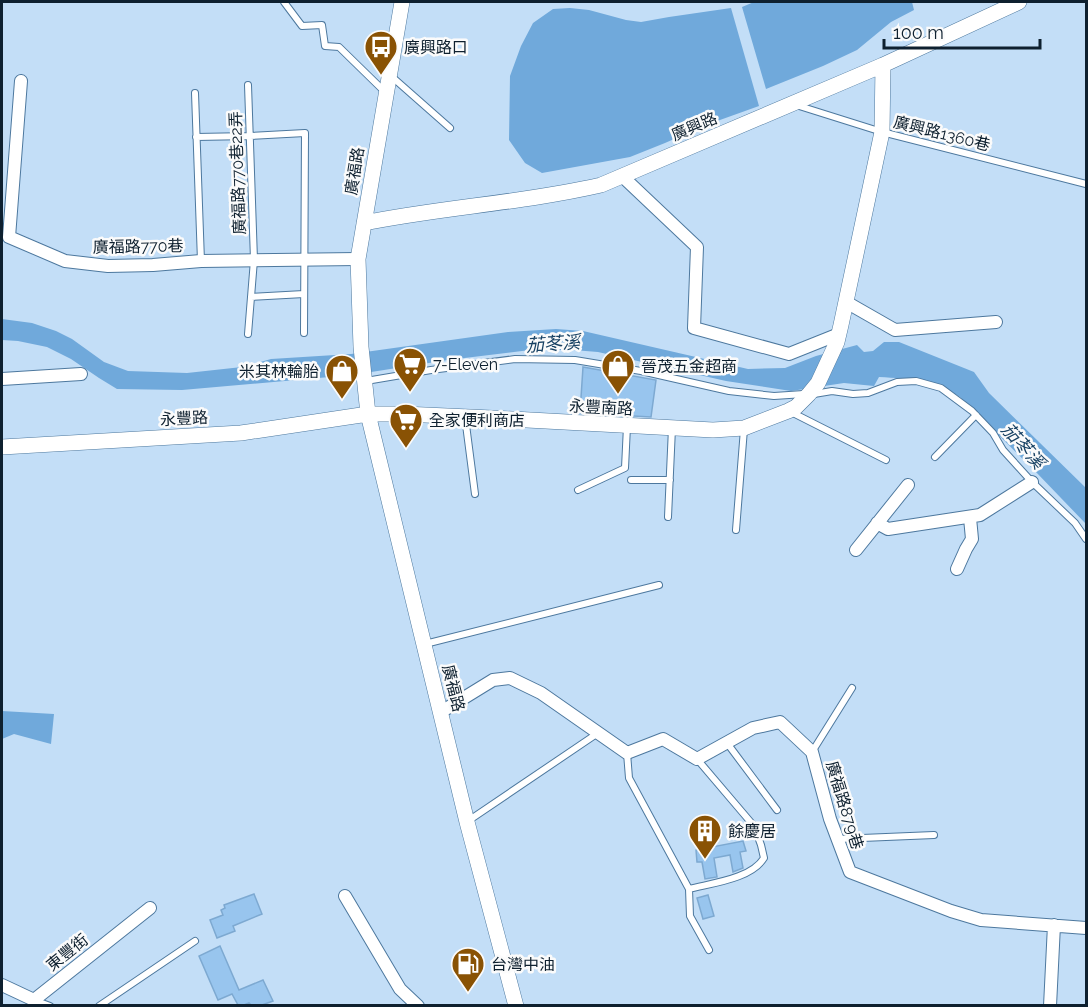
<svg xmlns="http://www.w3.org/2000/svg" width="1088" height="1007" font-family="Raleway,'Noto Sans TC',sans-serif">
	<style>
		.water { fill: #70a9db }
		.building { fill: #98c5ee; stroke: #7da9d1; stroke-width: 1.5 }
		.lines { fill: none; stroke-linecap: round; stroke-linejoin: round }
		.service-casing { stroke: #4d789e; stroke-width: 8 }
		.minor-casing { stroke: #4d789e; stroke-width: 14 }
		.tertiary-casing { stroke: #4d789e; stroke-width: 16 }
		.service { stroke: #fff; stroke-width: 6 }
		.minor { stroke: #fff; stroke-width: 12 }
		.tertiary { stroke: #fff; stroke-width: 15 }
		.labels { text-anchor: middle; stroke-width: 5; stroke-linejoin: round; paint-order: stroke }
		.poi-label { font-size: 16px; fill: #0e202f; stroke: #fbfbfb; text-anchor: start }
		.street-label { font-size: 16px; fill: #0e202f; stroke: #fbfbfb }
		.water-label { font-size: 18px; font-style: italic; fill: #184264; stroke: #fbfbfb }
	</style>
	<rect width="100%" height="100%" fill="#c3def7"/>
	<path class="water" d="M754,2H912L914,10L891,22L857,50L823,66L766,89L742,7Z
		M570,8L589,10L626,20L641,22L669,17L731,8L759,106L706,125L665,143L630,157L542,173L525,163L509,140L510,76L521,46L533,23L553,9Z
		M2,319L32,323L56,331L72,339L104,362L128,371L187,373L242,367L271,359L351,354L508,332L556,329L583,331L748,369L785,368L816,356L857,345L864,352L873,351L884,342H899L974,372L989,393L1086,488V524L1035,471L960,397C933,378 911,379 879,377L874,386L844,383L791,391L726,381L598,352L573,350H530L448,360L352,375L182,390L117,389L99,378L71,359L47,347L18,341L2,340Z
		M2,711L54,714L51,744L14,734L2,739Z"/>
	<path class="building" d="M583,367L656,380L651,417L580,413Z
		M743,841L746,851L740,852L743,868L733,872L730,855L714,858L717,877L705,879L702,862H697L696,850Z
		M254,894L262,914L233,926L235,931L217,938L210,920L223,915L221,910L225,908L224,905Z
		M708,895L714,916L703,919L697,898Z
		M220,946L239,990L263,980L273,1001L262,1005H251L249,1003L244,1005H238L232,994L218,1000L199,956Z"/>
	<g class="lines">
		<g class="service-casing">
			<path id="service" d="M284,2L302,26L322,25L325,46L339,47L384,91
				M391,76L450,128
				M195,93L201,261
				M796,105L882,132L1086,184
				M196,137L250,136L305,133L304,333
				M251,297L304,294
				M248,334L254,260L248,85
				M366,381L431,370L515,359L575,360L641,371L729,391L774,396L804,394
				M814,394L832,391L853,394L868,393L897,382L916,381L941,388L972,411L993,433L1003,450L1032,482L1075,523L1086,539
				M791,412L886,460
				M465,417L475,494
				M935,457L976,415
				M631,480H670
				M578,490L625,468L627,426
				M668,517L672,428
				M736,530L744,429
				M425,644L659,585
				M727,743L777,810
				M812,752L852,688
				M627,753L629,778L689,889L690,916L709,950
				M468,821L598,733
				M838,839L934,835
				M689,889C712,883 751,879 764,858L761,845L754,826L697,759
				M34,1000L50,1006
				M99,1006L195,941"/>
		</g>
		<g class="minor-casing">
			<path id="minor" d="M21,81L9,237L65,261L108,266L153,265L201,261L358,259
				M622,176L697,247L694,328L789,354L839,334
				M846,302L895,330L996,322
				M2,379L81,374
				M877,523L888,529L980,515L1032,482
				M856,550L908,485
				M957,569L966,549L972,539L970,518
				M441,712L493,680L510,678L541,693L627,753L663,739L697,759L753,728L780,722L812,752L830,819L850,872L951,911L981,920L1086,928
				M345,896L400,989L418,1006
				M2,985L34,1000L150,908
				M1050,1006L1054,925"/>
		</g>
		<g class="tertiary-casing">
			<path id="tertiary" d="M402,2L358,259L361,347L368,414L467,822L516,1006
				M364,223C443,207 523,203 601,185L883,65L1019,2
				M2,447L241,433L368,414H403L492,418L713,430L744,428L788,411L796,407L809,394L818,383L837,342L841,325L882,132L883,65"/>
		</g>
		<use href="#service" class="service"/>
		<use href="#minor" class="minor"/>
		<use href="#tertiary" class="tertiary"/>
	</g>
	<defs>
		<g id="bus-pin" transform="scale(1.725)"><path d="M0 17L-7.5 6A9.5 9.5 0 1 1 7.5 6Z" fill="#895204" stroke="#fbfbfb"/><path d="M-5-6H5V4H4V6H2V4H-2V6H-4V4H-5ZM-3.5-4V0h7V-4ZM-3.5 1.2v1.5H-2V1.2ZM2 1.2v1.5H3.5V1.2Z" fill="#fff"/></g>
		<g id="supermarket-pin" transform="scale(1.725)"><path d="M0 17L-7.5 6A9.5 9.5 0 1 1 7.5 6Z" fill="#895204" stroke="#fbfbfb"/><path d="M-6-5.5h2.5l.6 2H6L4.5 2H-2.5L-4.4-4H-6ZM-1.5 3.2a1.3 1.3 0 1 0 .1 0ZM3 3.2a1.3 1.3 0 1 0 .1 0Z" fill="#fff"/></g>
		<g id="shop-pin" transform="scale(1.725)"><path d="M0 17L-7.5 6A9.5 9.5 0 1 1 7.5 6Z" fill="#895204" stroke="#fbfbfb"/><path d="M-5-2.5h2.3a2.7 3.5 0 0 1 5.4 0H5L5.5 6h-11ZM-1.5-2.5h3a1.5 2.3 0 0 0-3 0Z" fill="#fff"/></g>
		<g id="building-pin" transform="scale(1.725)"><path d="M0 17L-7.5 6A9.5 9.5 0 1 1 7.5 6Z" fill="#895204" stroke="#fbfbfb"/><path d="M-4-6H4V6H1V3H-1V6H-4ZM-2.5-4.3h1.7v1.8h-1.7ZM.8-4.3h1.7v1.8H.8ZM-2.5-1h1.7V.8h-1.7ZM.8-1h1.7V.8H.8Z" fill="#fff"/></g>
		<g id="fuel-pin" transform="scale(1.725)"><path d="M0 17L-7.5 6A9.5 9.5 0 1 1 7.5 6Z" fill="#895204" stroke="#fbfbfb"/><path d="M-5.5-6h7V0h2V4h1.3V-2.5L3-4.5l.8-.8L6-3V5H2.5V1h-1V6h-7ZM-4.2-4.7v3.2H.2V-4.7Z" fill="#fff"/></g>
	</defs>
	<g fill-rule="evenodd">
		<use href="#bus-pin" x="381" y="47"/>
		<use href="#supermarket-pin" x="410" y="364"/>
		<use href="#shop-pin" x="618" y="366"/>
		<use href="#shop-pin" x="342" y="371"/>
		<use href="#supermarket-pin" x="406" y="420"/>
		<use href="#building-pin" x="705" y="831"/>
		<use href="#fuel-pin" x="468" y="964"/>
	</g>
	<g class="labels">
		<g class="poi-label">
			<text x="404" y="53">廣興路口</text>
			<text x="433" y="370">7-Eleven</text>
			<text x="641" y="372">晉茂五金超商</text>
			<text x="319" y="377" text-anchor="end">米其林輪胎</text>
			<text x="429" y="426">全家便利商店</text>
			<text x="728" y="837">餘慶居</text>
			<text x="491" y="970">台灣中油</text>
		</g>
		<g class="street-label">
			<text transform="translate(694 126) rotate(-23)" y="6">廣興路</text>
			<text transform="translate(942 133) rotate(14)" y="6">廣興路1360巷</text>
			<text transform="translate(354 171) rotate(-81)" y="6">廣福路</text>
			<text transform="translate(237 173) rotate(-92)" y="6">廣福路770巷22弄</text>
			<text transform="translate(138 246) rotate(-1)" y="6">廣福路770巷</text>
			<text transform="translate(601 407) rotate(3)" y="6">永豐南路</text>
			<text transform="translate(184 418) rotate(-3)" y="6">永豐路</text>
			<text transform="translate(454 688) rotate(76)" y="6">廣福路</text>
			<text transform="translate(845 805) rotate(73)" y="6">廣福路879巷</text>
			<text transform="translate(67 952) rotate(-39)" y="6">東豐街</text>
		</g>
		<g class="water-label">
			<text transform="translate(553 344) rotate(-4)" y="6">茄苳溪</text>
			<text transform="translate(1023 446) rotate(48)" y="6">茄苳溪</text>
		</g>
	</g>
	<rect width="1088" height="1007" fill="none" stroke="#0e202f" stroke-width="6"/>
	<path d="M884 39v9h156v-9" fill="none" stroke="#0e202f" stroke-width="3"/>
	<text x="893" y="39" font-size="18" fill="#0e202f" stroke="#fbfbfb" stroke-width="4.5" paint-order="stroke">100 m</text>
</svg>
